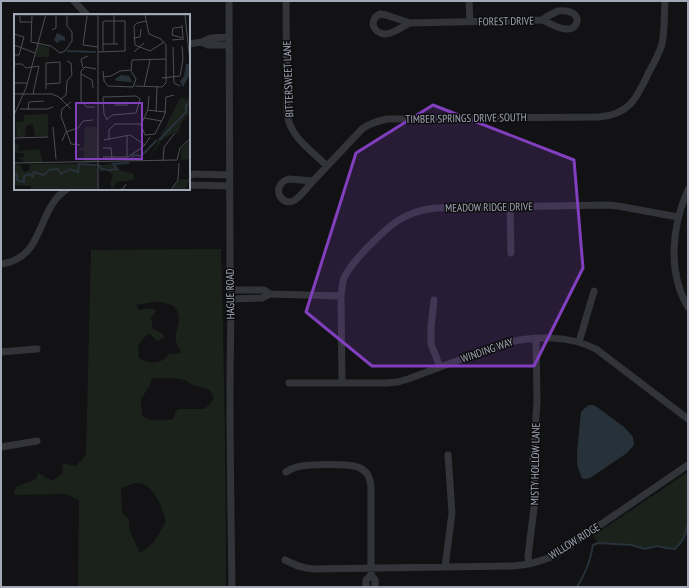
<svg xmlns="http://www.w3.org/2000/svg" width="689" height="588" font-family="'PT Sans Narrow',sans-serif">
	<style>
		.green { fill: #1a221b; fill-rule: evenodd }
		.water { fill: #273139 }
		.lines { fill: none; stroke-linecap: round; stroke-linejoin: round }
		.stream { stroke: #273139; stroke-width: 2 }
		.minor { stroke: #33343a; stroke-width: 7 }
		.marked { fill: #813fbe; fill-opacity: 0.2; stroke: #813fbe; stroke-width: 3; stroke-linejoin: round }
		.labels { text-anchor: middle; stroke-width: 3; stroke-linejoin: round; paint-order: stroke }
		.street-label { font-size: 11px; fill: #a2a8b6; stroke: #0d0d0f }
		.inset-river { fill: none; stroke: #273139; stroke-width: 2 }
		.inset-road { fill: none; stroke: #4c4e55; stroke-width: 1 }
		.view { fill: #813fbe; fill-opacity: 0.15; stroke: #813fbe; stroke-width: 2 }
		.inset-edge { fill: none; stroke: #a2a8b6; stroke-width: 2 }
	</style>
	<rect width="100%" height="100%" fill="#121214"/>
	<path class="green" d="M221,249C224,361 226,474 226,587H78L79,500L65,494L13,495L16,487L36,479L38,473L52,481L62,474L63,463L76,466L86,455L91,250ZM153,302H162L174,306C185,321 174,327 176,341C177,345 180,349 181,353L169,354C162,364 150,365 139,358L138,347L142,340L149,333L155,339L158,341L165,337L160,332L153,329L151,318L156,311C152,306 145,309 139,310L136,305ZM152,378H174L185,380L193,385L210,390L214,399L205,409H179L176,411L173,419C166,421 148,421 142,416L141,399L149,387ZM133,483C136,483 140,483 143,484C156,489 162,508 166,521C160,533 153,546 140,553L129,529V520L122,512L121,489Z
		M688,472L687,527L683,540L675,549L666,548L657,546L645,549L632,545L598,543L593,536Z"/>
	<path class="water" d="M590,405H593L597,407L624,427L633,437L634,445L627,453L590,478L584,479L582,478L578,468L577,461V452L581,412L587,406Z"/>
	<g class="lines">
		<path class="stream" d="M577,587C586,572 590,562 593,545L598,543L632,545L645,549L657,546L666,548L675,549C681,543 686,536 687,528C687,525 687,523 688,521"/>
		<path class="minor" d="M74,1L87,15
			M229,1L230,264C232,305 230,347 230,389C230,455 231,521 232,587
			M286,1L287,114C290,137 311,150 327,166
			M469,1L470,22
			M558,11C583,8 581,30 566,29C558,29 550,23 542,20L548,16Z
			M380,14L386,15L410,23C403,26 392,35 384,34C372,32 369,19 380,14Z
			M410,23L542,20
			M229,37L211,38L202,42L208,45H229
			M189,44L202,42
			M189,176L194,174L230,175
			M289,179L313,181C308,186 299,199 293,201C279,206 271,184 289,179Z
			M313,181L362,129C370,123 378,121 387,119L599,117C630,115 637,97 649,72C654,63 659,54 662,44C665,30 664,15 665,1
			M189,185L230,186
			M688,190C672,225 667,272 688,307
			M510,207L511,253
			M1,264C46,258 35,210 67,189
			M270,294L341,296
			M231,299L262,298L270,294L264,290H231
			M434,300L431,327V344L440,367
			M579,342L594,291
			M1,352L37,349
			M289,383H386L398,382L408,379L505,343C534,336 569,335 596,349L688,419
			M342,383L341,296C342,290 342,283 344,278C349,266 359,257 367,248C389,226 402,212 435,208L608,205L618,206L678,217
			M1,447L37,441
			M286,472C289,470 293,468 297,467C307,464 352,463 360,468C368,472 370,478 371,486V575
			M285,560C297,566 302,568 314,569L514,566C529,565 542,561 556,555L688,465
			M529,564L528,556L535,500L533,460L537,402L536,338
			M445,567L452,513L448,455
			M366,587V580L371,575L375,580V587"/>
	</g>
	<path class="marked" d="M433,105L574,160L583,268L534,366H372L306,312L356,153Z"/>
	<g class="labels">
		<g class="street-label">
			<text transform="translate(506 21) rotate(-1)" y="4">FOREST DRIVE</text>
			<text transform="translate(288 79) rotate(-92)" y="4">BITTERSWEET LANE</text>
			<text transform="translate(466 118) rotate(-1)" y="4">TIMBER SPRINGS DRIVE SOUTH</text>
			<text transform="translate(489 207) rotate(-1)" y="4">MEADOW RIDGE DRIVE</text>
			<text transform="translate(230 294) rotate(-91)" y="4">HAGUE ROAD</text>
			<text transform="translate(487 350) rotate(-19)" y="4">WINDING WAY</text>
			<text transform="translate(535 464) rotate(-89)" y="4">MISTY HOLLOW LANE</text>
			<text transform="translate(574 541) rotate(-32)" y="4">WILLOW RIDGE</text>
		</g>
	</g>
	<g transform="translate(14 14)">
		<rect width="176" height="176" fill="#121214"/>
		<path d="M24,31L35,33V43H21ZM176,80L175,101L169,104H172L168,107L164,119L160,118L147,127L135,145L167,83L173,86ZM34,100V123L21,122L19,110L12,112L11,123H3L2,108L10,107V101ZM71,113H83L84,148L69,149L70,137L63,136L70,133ZM176,127V145L167,146V135ZM1,129L7,132L4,133V137L25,135L29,148L11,149L7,144L5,147V143H10V139H3L0,136ZM0,150L6,151L10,158L15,157L16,150H80L83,154V176H17V172L0,171ZM102,150L105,156L120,160V166L102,168L98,176L96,170L99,161L92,156L86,157V151ZM176,165L171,176H158L165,166Z" fill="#1a221b"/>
		<path d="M43,19L51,23V27L47,26L43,29L50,36L40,26ZM172,50H176V60L169,73L166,67L170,62ZM107,61L115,62L118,68L103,67L101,65Z" fill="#273139"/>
		<path class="inset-river" d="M53,37L82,38M145,126L172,98V91L176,89M117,146L119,141L127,142L143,126M85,151L87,155L96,156L103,155L99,150L115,149M0,161L3,160V166L10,168V162L16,160L19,163L20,158L30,161L35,156L44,155L47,160L56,155L64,158L65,150L83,151"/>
		<path class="inset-road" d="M0,1H176M18,1L17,28L37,32L46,39L51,37L58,27V18L53,12V1M84,1V176M100,1V30M171,1L176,48M6,2V8H18M73,2L69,31L84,33M90,7H111M132,7L123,9L120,12L121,31L136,37L150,28M168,11L169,24M168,13L159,14L158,21L169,24M38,16L42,14V1M0,20L10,23L5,41H0M119,24L126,23L127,15M158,26L170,25M89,30H104M0,31L21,39M159,33L160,69L166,72M84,38L111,37V7M89,38V7M120,38L130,29M0,50H8L12,54L25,52L19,80M69,54L67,45L74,42M89,57L90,67L94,72L119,73L122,65L117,57L118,46L152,45M67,60L78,66L79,74M89,63L97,62L106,57L117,56M148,64L166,62L169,45L168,32M0,69H13M32,70L46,69V48L32,49V75M121,72L148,73L152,69V31L147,25L135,20L131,1M130,73L136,46M0,80H38L45,83L57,95M89,83L122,82L126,85L122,99L98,101L92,106M89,83L90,100L93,105M47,85L52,81L53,67L58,61L57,49L53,47M57,88L48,95L47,102L57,130L66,131M101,91H114M81,93H73L67,87V57L71,53L82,55M6,95H33L39,93M14,96L15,88L30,87M133,96L152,98M142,98L143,72M0,101L12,74L32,0M130,104L148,107M39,113L42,145M131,121L141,120L151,100L152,83L160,81M131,121L127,111L134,95L135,82M0,124L34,123M90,126L116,121L131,131M95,126V116L101,110H127M48,127L52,118L64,114L69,107L79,106M89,134H97L98,144M89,143H114L130,132L136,123M113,143V121M163,146L166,134L176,125M149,147L150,133L161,119M0,149L163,146M102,176L109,175L112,170M157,176L164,166L165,149"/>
		<path class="view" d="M62,89H128V145H62Z"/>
		<rect width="176" height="176" class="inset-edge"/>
	</g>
	<rect width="689" height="588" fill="none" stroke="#a2a8b6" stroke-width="4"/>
</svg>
